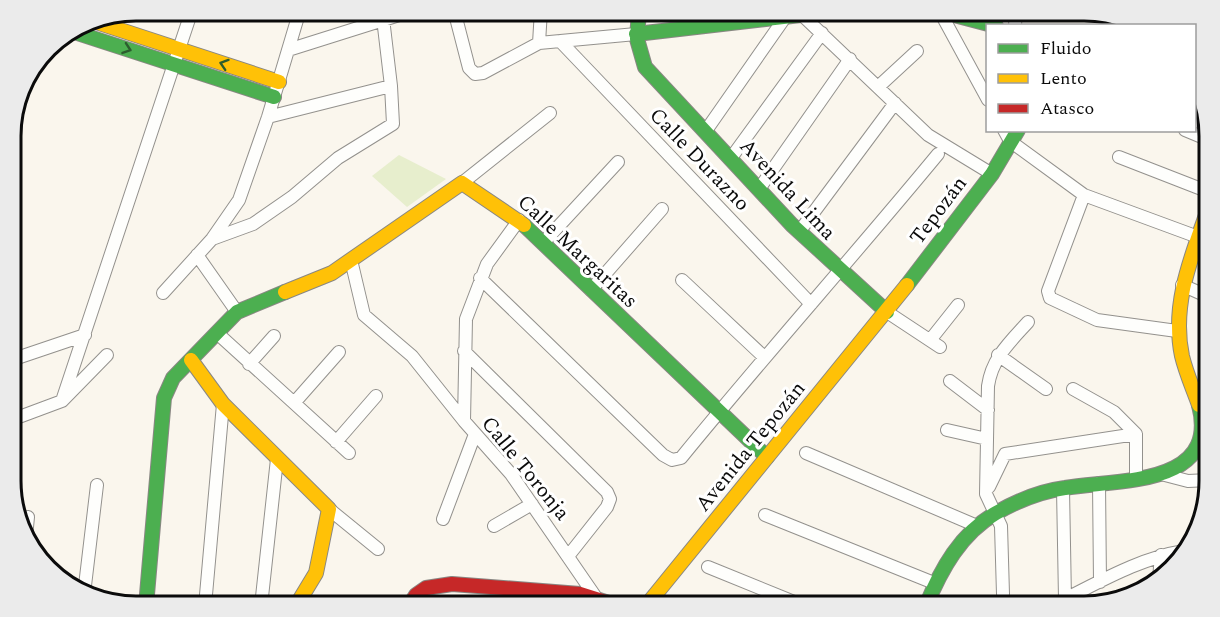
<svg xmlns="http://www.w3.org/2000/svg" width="1220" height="617" font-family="Spectral,serif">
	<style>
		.green { fill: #e7eecd }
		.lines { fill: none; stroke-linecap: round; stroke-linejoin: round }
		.street-casing { stroke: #93918d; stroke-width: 14 }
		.fast-casing { stroke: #898783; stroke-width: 16 }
		.slow-casing { stroke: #898783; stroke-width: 16 }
		.jam-casing { stroke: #898783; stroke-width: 16 }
		.street { stroke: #fefefc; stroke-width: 12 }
		.fast { stroke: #4caf50; stroke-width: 14 }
		.slow { stroke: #ffc107; stroke-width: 14 }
		.jam { stroke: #c62828; stroke-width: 14 }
		.oneway { stroke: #2c5d2e }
		.labels { text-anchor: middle; stroke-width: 6; stroke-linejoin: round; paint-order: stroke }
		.street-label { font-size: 21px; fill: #0b0b0b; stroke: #fff }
		.rim { fill: none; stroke: #0b0b0b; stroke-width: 3 }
	</style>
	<rect width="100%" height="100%" fill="#faf6ed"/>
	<path class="green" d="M399,155L446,179L407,207L372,176Z"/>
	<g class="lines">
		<g class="street-casing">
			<path id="street" d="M454,10L469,68L475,74L483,73L539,43L636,34
				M939,10L988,100
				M802,15L928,135L992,174
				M1015,26L1016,10
				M560,41L811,304
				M539,43L541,10
				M288,50L415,10
				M878,87L917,51
				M268,117L391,86
				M11,129L28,74
				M1004,130L1010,141L1084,195L1198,237
				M1185,130L1209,140
				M705,132L786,16V11
				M1119,157L1209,192
				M731,158L822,33
				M462,183L550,113
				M759,189L850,59
				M1084,195L1048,291L1050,298L1097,320L1177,331
				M799,232L895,103
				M212,239L253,224L292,197L338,158L393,124L391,86L382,10
				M544,242L618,162
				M197,255L237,312
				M351,260L364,315L412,356L464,421L511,474L597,599
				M480,278L663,455L672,460L681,458C765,355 853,257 938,154
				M682,280L763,356
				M1182,285L1209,297
				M591,290L662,209
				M163,293L212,239L239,200L268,117L300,10
				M887,312L940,347
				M217,333L349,453
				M931,339L958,305
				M464,351L607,492L610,499L607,507L569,555
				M998,355L1046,389
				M11,360L85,335
				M249,364L274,336
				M950,381L988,410
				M1073,389L1114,412L1136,434
				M62,401L192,10
				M294,403L339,352
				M11,420L62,401L107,355
				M464,421L466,319L487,264L519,220
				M947,430L987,439
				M336,442L376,396
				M806,453L977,526
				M1161,474L1188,481L1209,480
				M1136,477V434
				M1099,483L1100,582
				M989,487L1005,454L1136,434
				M1063,489L1065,599
				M329,509L378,549
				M765,515L934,583
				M443,519L475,434
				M494,526L532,504
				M26,537L28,517
				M708,567L804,606
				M1159,579L1161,555
				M84,594L97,485
				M1003,594L1001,526L986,494L988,386C992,358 1010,342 1028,322
				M205,606L223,404
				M261,606L277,459
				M568,606L577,604
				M1060,606L1065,599C1103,580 1141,558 1184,551"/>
		</g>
		<g class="fast-casing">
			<path id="fast" d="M639,10L637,39L645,67L792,225L887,312
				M923,10L939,11L996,26
				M71,31L274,97
				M636,34L845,10
				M1194,97L1201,100
				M524,225L767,457
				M907,285L992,174L1018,130
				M146,606L164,398L173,378L237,312L285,292
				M926,606C941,569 961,533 996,513C1017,501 1042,491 1065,488C1118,479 1220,487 1199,405"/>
		</g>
		<g class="slow-casing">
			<path id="slow" d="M90,20L279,82
				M285,292L332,273L462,183L524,225
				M191,360L223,404L329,509L316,573L296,606
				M1199,405C1193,388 1186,373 1182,356C1171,304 1192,255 1209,207
				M646,606L907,285"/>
		</g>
		<g class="jam-casing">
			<path id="jam" d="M409,606L416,595L426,588L452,584L580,594L618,606"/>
		</g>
		<use href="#street" class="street"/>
		<use href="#fast" class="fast"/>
		<use href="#slow" class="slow"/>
		<use href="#jam" class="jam"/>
	</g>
	<defs><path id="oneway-chevron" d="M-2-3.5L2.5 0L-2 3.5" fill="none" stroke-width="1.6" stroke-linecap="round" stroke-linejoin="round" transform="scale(1.5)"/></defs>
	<g class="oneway">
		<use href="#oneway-chevron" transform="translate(127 49) rotate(19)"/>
		<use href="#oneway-chevron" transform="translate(224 64) rotate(-162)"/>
	</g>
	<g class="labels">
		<g class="street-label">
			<text transform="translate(700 159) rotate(46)" y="7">Calle Durazno</text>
			<text transform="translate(788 189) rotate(47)" y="7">Avenida Lima</text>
			<text transform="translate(938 210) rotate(-53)" y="7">Tepozán</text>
			<text transform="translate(578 251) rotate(43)" y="7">Calle Margaritas</text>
			<text transform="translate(750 446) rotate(-51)" y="7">Avenida Tepozán</text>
			<text transform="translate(526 468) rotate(51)" y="7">Calle Toronja</text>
		</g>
	</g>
	<path d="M0 0H1220V617H0ZM136 21H1084A115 115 0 0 1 1199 136V481A115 115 0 0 1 1084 596H136A115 115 0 0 1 21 481V136A115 115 0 0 1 136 21Z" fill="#ebebeb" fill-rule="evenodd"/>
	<path class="rim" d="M136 21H1084A115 115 0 0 1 1199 136V481A115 115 0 0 1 1084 596H136A115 115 0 0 1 21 481V136A115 115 0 0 1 136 21Z"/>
	<rect x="986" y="24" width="210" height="108" fill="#ffffff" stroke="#9d9d9d" stroke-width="1.5"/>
	<rect x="998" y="44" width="30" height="9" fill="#4caf50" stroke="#9d9d9d" stroke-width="1.5"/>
	<text x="1040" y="54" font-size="18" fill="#0b0b0b">Fluido</text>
	<rect x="998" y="74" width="30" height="9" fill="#ffc107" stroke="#9d9d9d" stroke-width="1.5"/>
	<text x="1040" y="84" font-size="18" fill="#0b0b0b">Lento</text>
	<rect x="998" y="104" width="30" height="9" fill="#c62828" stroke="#9d9d9d" stroke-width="1.5"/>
	<text x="1040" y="114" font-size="18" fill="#0b0b0b">Atasco</text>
</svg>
